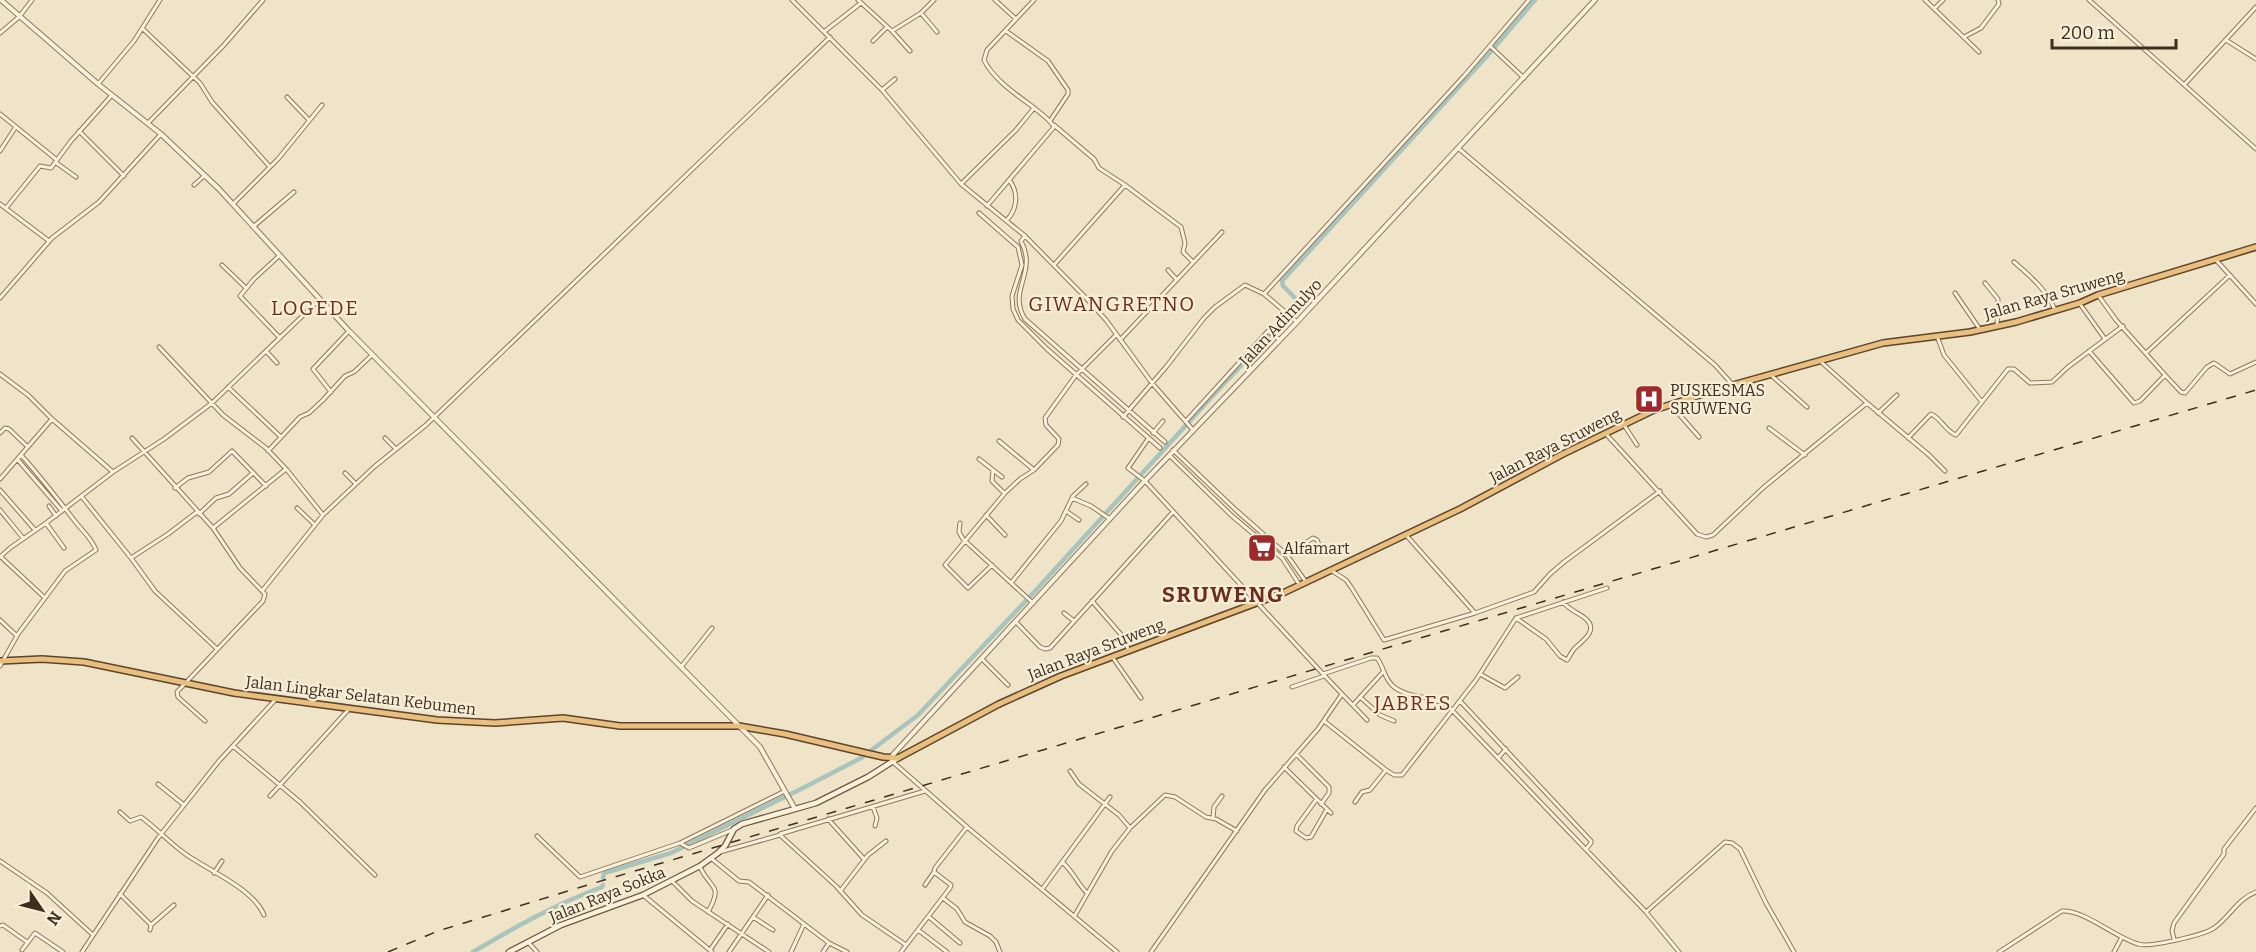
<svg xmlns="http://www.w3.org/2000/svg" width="2256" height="952" font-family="Bitter,serif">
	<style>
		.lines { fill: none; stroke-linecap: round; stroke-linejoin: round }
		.canal { stroke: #a9c4bc; stroke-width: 4.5 }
		.minor-casing { stroke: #8d765c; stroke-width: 5 }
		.tertiary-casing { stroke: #8d765c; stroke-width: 6 }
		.secondary-casing { stroke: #6f573f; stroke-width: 7 }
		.trunk-casing { stroke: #5b4430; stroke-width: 8 }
		.minor { stroke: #faf1dc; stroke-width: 3 }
		.tertiary { stroke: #faf1dc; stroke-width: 4 }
		.secondary { stroke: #faf1dc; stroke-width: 4.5 }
		.trunk { stroke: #eabe7c; stroke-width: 5 }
		.rail { stroke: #3d2e20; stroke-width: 1.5; stroke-dasharray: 10 10; stroke-linecap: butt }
		.labels { text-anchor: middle; stroke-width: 4.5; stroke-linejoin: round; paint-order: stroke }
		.street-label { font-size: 16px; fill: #3d2e20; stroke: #f7eed8 }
		.poi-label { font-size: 16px; fill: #3d2e20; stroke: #f7eed8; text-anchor: start }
		.quarter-label { font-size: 20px; letter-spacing: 1.5px; fill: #6b2e1e; stroke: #f7eed8 }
		.district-label { font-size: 22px; font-weight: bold; letter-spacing: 1.5px; fill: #6b2e1e; stroke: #f7eed8 }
	</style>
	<rect width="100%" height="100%" fill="#f0e4c8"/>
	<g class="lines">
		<path class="canal" d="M603,878L604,873L671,853L803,788L861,758L918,715L1037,589L1218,390L1299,304V302L1283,286L1282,281L1487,56L1535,0
			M473,952C515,927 556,904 602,887L603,885"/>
		<g class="minor-casing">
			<path id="minor" d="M792,0L882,90L961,184L1025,236L1086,298L1106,320L1152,383L1193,430
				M858,0L892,31L910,51
				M995,0L1016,19
				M1925,0L1979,52
				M2089,0L2256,149
				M1935,8L1943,0
				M921,13L937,32
				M143,29L200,83L212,102L270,167
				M825,31L861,3
				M892,31L921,13L934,0
				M1006,31L1048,61L1068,90V94L1050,121
				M0,33L19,17L32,0
				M1964,37L1981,28L1999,4L1998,0
				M2226,40L2256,59
				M873,41L887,27
				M1490,46L1524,78
				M98,84L134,41L160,0
				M2184,85L2256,7
				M882,90L895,79
				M287,97L309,120
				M0,114L57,160
				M148,123L224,45L263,0
				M1054,125L1094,159L1099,168L1125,185L1054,265
				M79,131L124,176
				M1458,148L1715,365L1732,384
				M0,151L15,128
				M55,162L76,177
				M961,184L1016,130L1034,108
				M194,185L204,176
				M1125,185L1181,227L1185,243L1183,252L1193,262
				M0,204L49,241
				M233,204L278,159L322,105
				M987,206L1054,127C1050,119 1040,113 1033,107C1017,95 993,79 984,60L987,50L1034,0
				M6,208L40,166L51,168L71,141L112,95
				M979,213L1018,247L1022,265L1012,296L1013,309L1018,320L1047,349L1160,448
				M1007,220C1017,209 1019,194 1010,181
				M253,227L294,192
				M1025,236L1021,241C1038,273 1007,290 1025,319L1165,442
				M279,256L254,279L240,296L280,338
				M2216,260L2256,304
				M2014,262C2029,275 2047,290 2055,310
				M222,265L246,288
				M1168,270L1177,280
				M1985,283L1998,299L1997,326
				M1955,293L1979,328
				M0,298L52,238L99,202L161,134
				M2080,304L2105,339
				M1297,322L1264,294L1464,76L1529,0
				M1937,336L1944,355L1982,402
				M1120,340L1222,232
				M159,347L223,415L266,448L287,470L323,515
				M266,351L277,363
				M2089,351L2134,403L2140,401L2165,375L2116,320L2098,295
				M2147,352L2230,275
				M0,374L28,395L52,419L113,472
				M2165,375L2181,392L2185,393L2207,367L2214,363L2230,374L2256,362
				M1772,376L1807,407
				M228,387L281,437
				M331,392L313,369L349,331
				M1867,403L1929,455L1945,471
				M1671,405L1699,437
				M1878,413L1897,395
				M1123,417L1166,367L1204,318L1215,307L1245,285L1264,294
				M1186,421L1268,331L1280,340
				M1624,425L1637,445
				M1769,428L1805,455
				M0,433L5,428L9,429L28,447
				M1153,433L1163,421
				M1606,434L1697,534L1706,537L1713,535L1764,487L1867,403L1820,361
				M132,438L213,528L240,568L265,594L263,601L177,692L178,697L205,721
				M385,438L396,449
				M1908,438L1931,414C1941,418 1946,432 1956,435L2008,369H2014L2030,383L2052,382L2068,367L2123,326
				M1148,439L1128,468L1145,481L1323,674L1371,658H1377C1384,667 1384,679 1394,687C1409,699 1432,695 1448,706L1646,912L1679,952
				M999,441L1034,470
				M1173,450L1237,511L1287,555L1306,582
				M268,451L300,417L309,413L323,400L345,376L354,372L372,355
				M1169,455L1232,516L1282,558L1299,584
				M979,459L1002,477
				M18,460L62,511
				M993,470L992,481L1004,493
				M345,473L356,484
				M0,479L52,419
				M175,488L188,478L209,472L232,451L266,486
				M0,490L35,530
				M82,497L131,558
				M1072,498L1091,506L1110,519
				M49,506L56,516
				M297,508L315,525
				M0,510L23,538
				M1066,511L1079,520
				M197,512L168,534L131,558L155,591L216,648
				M199,514L216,498L229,494L253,473
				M986,515L1005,535
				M46,523L64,548
				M960,523L959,532L963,539L1033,603
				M213,528L286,469
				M1406,535L1475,613L1534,592L1550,574L1564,562L1660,491
				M1287,555L1313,538L1317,540L1320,547
				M0,557L10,548L46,523L113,472L164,439L212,403L319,300
				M1,557L45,598
				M992,565L968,588L945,565L1005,493L1020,479L1034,470L1058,445L1059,439L1046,425L1045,418L1076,375L1116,335
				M1332,571L1346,580L1351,587L1384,640L1475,613
				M1011,583L1061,521L1073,496L1086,484
				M262,591L323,515L374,467L426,425L830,37
				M1092,601L1124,638L1128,649
				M1064,613L1074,621
				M1516,618L1546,639L1560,656L1567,660C1570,656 1571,652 1575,648C1582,641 1598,631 1587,620C1580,613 1570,611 1563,602
				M0,620L17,636
				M1016,622L1040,647L1045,649L1050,648L1173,512
				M1113,658L1141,698
				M982,659L1008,685
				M0,666L18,634L65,571L96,550C91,537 82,531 74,520C57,498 40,476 21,455
				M681,667L712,628
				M1480,674L1505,688L1518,677
				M1292,687L1324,676
				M1342,694L1367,720
				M1360,697L1380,715L1394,721
				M1460,701L1591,841V843L1586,849
				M1353,705L1383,672
				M1324,721L1386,770L1394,775H1402L1476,680L1516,618L1607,588
				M233,746L300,802L375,875
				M1296,754L1329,787V793L1321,804
				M1498,758L1506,749
				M893,762L967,827L1117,952
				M1284,767L1331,813
				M1070,771L1079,784L1119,815L1130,828
				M158,784L184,805
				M270,796L349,709
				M1316,800L1297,826L1296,831L1306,838L1311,837L1327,809
				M1355,802L1362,792L1370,790L1386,770
				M873,807L877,818L875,826
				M120,812L130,821L141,817C156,828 169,842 184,853C207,870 253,888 264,915
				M1213,818L1214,807L1222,796
				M828,819L864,859
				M780,834L925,791
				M537,836L580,877L680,843L689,848L732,830
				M680,843L785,791
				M720,852L780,835L836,886L862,915L906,945
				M712,859L739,881L749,882L829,943L847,952
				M0,861L47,893L93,935
				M1062,862C1073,871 1077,883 1087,893
				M700,867C710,890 724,883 708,912
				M214,873L222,861
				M672,881L692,901L769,952
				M925,885L934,872
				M1043,888L1110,797
				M841,890L868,855L886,841
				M120,894L151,925L150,930
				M643,895L712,952
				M943,898L957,909L965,922L990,936L996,942L1000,952
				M1646,912L1725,842L1732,843L1740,849L1766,903L1794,952
				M1075,915L1112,851L1130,828L1165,795L1175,797L1206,817L1216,819L1237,831
				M753,917L773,930
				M929,917L960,943
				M151,925L174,905
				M0,926L3,925L27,942
				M918,930L947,952
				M2174,939L2172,931L2174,923L2224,854V849L2256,808
				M528,942L537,952
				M22,950L35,933L63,952
				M710,950L728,924
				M82,952L158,838L219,761L276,699
				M729,952L768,895
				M791,952L804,924
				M823,952L829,943
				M901,952L950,888L951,885L934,872L935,868L967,827
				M1151,952L1265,790L1318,729L1342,694L1323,674
				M1999,952L2062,911C2085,910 2114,937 2138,944C2149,948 2204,935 2214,928C2230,917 2237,899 2256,892
				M2114,952L2122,937"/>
		</g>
		<g class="tertiary-casing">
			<path id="tertiary" d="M1,0L98,84L161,134L219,189L349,331L760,747L795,809
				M891,757L1139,487L1297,322L1595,0"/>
		</g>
		<g class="secondary-casing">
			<path id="secondary" d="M509,952L561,925L643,895L700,866L718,853L725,846L734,829L742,824L816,803L868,777L898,758"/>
		</g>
		<g class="trunk-casing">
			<path id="trunk" d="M0,661L42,659L84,662L234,693L437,720L495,723L563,718L620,726H739L785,734L883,757L898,758L999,704L1061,676L1283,593L1460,509L1563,454L1654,410L1722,388L1883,343L1970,332L2016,322L2080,303L2098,295L2256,247"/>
		</g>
		<use href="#minor" class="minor"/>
		<use href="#tertiary" class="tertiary"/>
		<use href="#secondary" class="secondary"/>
		<use href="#trunk" class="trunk"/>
		<path class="rail" d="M388,952L438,931L581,887L2256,390"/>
	</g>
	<defs>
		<g id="hospital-square" transform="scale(1.5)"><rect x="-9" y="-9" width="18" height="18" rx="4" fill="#9e2a2b" stroke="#f7eed8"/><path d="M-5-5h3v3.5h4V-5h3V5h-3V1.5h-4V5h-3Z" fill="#fff"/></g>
		<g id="supermarket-square" transform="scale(1.5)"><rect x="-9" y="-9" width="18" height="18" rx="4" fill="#9e2a2b" stroke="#f7eed8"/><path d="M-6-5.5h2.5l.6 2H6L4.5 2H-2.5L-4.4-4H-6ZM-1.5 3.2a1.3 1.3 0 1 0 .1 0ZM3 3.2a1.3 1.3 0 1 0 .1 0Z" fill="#fff"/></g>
	</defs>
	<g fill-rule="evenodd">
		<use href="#hospital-square" x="1649" y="399"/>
		<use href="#supermarket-square" x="1262" y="548"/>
	</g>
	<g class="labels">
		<g class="street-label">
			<text transform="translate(2054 294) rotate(-16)" y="6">Jalan Raya Sruweng</text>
			<text transform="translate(1280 322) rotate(-47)" y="6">Jalan Adimulyo</text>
			<text transform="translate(1555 445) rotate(-27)" y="6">Jalan Raya Sruweng</text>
			<text transform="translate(1096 649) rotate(-21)" y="6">Jalan Raya Sruweng</text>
			<text transform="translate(361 695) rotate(7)" y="6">Jalan Lingkar Selatan Kebumen</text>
			<text transform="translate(607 894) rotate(-22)" y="6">Jalan Raya Sokka</text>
		</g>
		<g class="poi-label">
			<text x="1670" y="396">PUSKESMAS<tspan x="1670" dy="18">SRUWENG</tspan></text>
			<text x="1283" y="554">Alfamart</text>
		</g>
		<g class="quarter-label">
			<text x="1112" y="311">GIWANGRETNO</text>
			<text x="315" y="315">LOGEDE</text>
			<text x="1413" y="710">JABRES</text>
		</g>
		<g class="district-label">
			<text x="1223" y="602">SRUWENG</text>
		</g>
	</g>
	<g transform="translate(42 910) rotate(125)" stroke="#f7eed8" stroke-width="4.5" paint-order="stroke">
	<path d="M0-4.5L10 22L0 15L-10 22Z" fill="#3d2e20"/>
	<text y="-9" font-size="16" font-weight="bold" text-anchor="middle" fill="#3d2e20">N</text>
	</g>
	<path d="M2052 39v9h124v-9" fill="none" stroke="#3d2e20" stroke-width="3"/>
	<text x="2061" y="39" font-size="18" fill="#3d2e20" stroke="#f7eed8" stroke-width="4.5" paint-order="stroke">200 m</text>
</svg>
